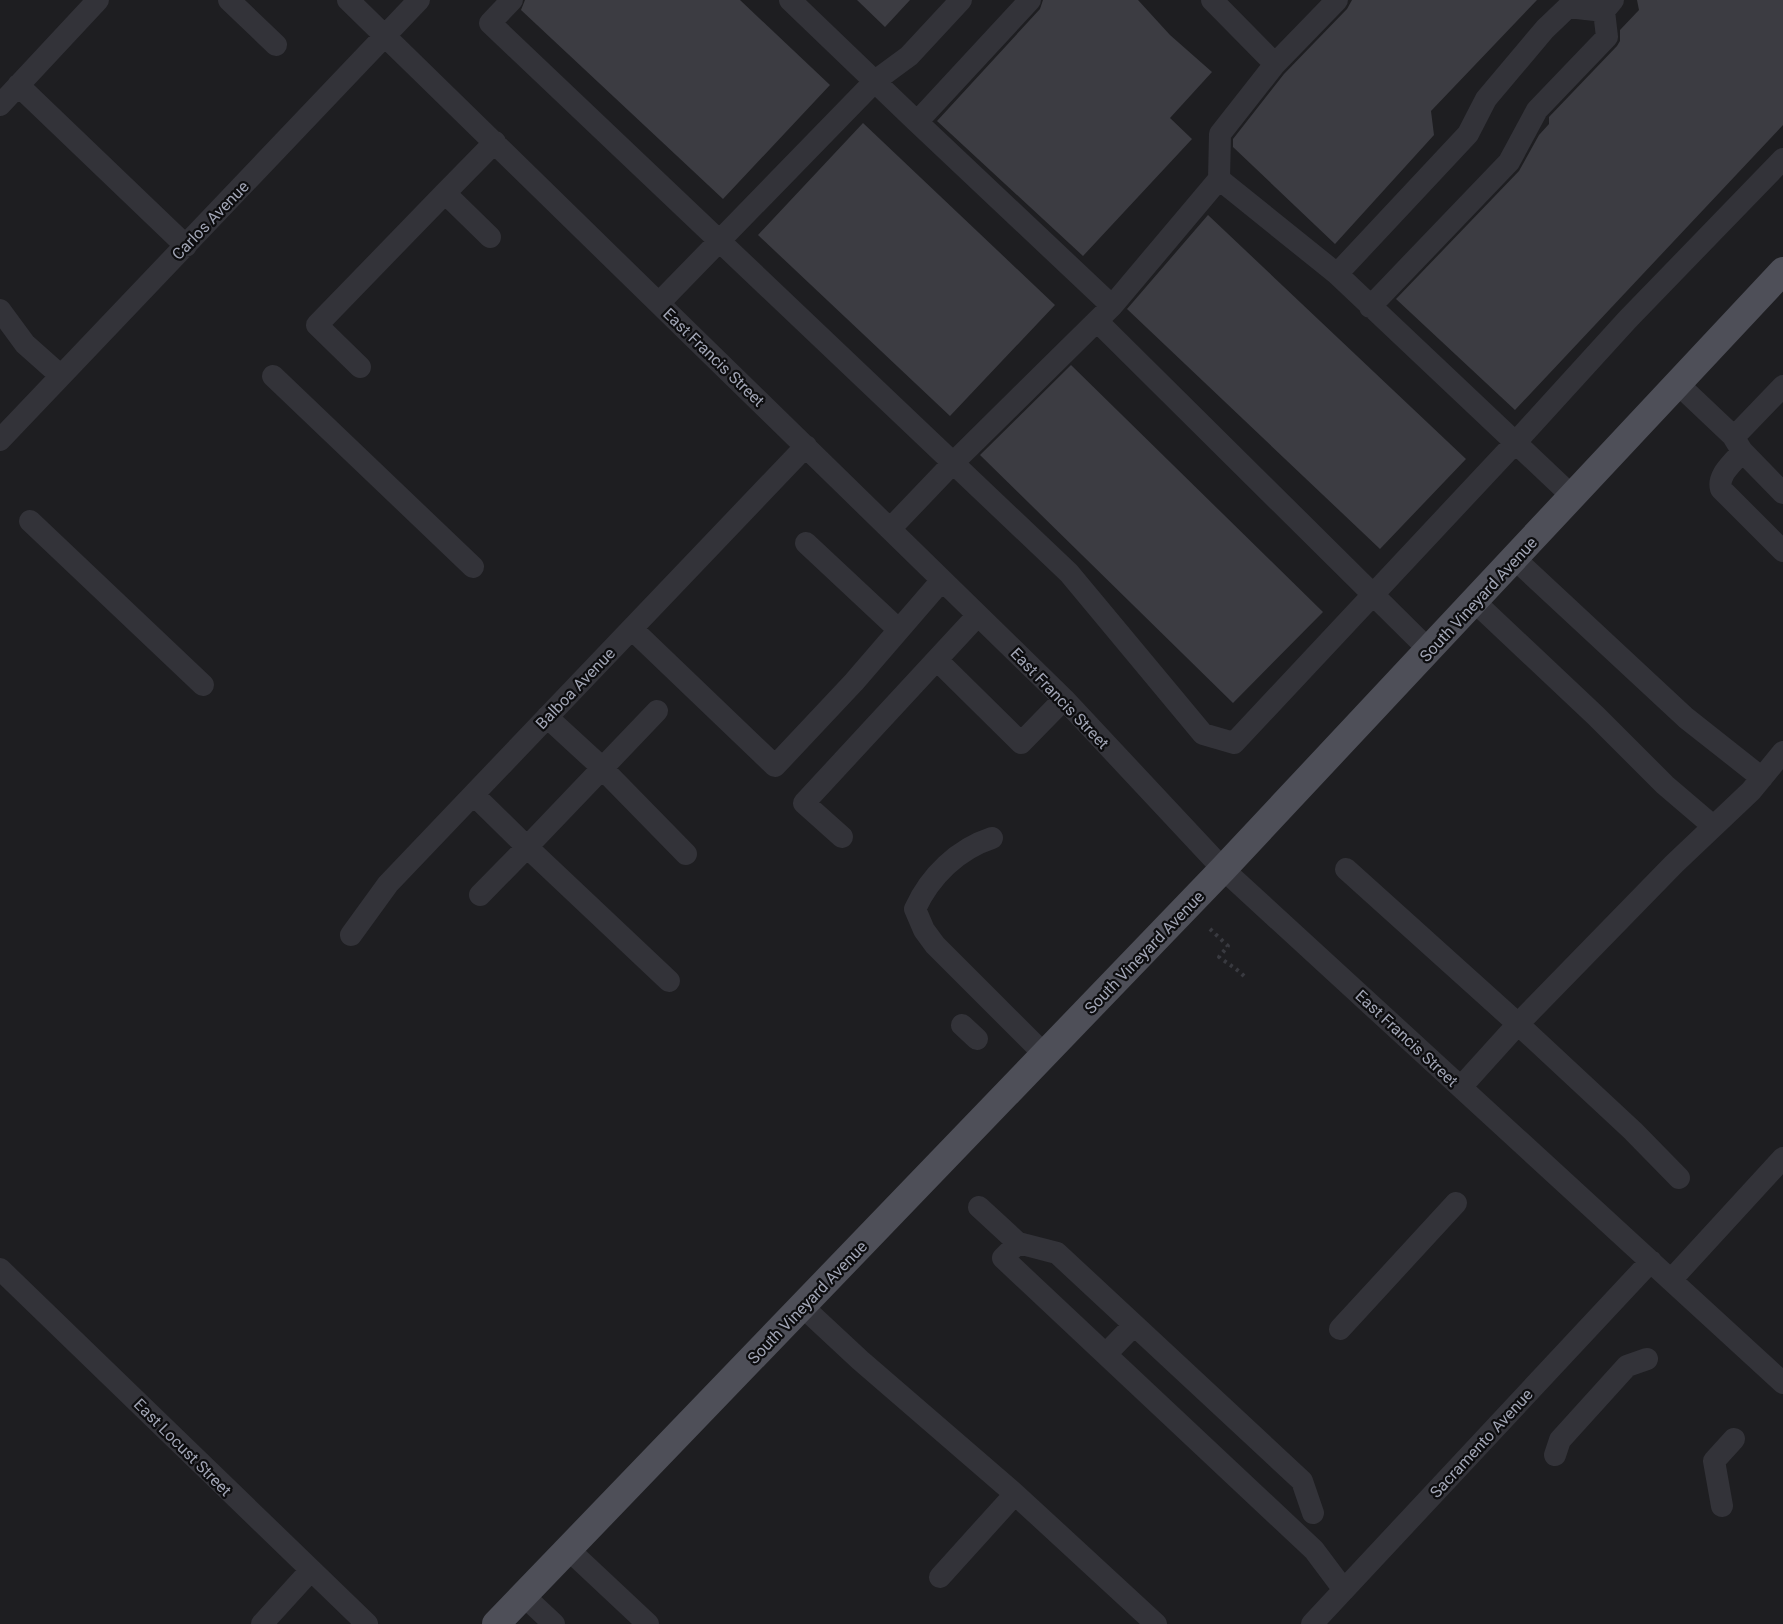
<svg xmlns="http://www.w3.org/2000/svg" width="1783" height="1624" font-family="Roboto,sans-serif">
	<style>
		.built { fill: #1e1e21 }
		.building { fill: #3c3c42 }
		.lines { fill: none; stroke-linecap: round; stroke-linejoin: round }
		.path { stroke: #393a40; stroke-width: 4; stroke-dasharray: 3 4.5; stroke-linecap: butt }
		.minor { stroke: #333339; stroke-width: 22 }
		.major { stroke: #4e4f58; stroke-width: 28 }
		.labels { text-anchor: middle; stroke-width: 4.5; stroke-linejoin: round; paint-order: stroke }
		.street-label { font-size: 16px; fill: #a2a6b6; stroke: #0d0d0f }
	</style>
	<rect width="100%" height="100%" fill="#121214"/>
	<path class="built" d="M0,0H1783V1624H0Z"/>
	<path class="building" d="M525,0H740L830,85L723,199L521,10Z
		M857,0H910L885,27Z
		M1043,0H1138L1170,35L1212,72L1170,118L1192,139L1083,256L937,121L1040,9Z
		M1352,0H1537L1431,111L1434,135L1335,244L1233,147V139L1284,74L1347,9Z
		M1637,0H1783V125L1515,410L1396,299L1519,171L1539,135L1549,124V117L1617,46L1620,41V30L1639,10Z
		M863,123L1055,305L950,416L758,235Z
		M1208,215L1466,459L1380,549L1127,309Z
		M1071,365L1323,612L1233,703L980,455Z"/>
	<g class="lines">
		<path class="path" d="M1210,929L1228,946L1219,957C1228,964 1236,968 1244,976"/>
		<path class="minor" d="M229,0L276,45
			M348,0L1064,699L1223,869L1783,1383
			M512,0L490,23L1069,573L1203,734L1234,743L1515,443L1628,319L1783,159
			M790,0L917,122L1030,0
			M1212,0L1275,64L1337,0
			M18,85L186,246
			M0,105L98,0
			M917,122L1112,306
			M1219,179L1220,134L1275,64
			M490,237L445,193L495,142
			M1337,274L1468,134L1486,99L1545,29L1568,7L1604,11
			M659,303L875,81L909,56L961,0
			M1370,307L1509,162L1537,110L1607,37L1604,11L1613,0
			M0,310L25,344L61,376
			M1097,321L1429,650
			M360,367L317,325L445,193
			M273,376L473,567
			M1678,384L1734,437L1783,386
			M1734,438L1742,451L1783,493
			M0,440L419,0
			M1742,451C1734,463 1717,474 1721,489L1783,551
			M30,521L203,685
			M890,529L952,464L1112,306L1219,179L1337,274L1573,497
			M806,543L899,630
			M1515,559L1686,718L1762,778
			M1475,602L1596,716L1665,785L1713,826
			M632,629L775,766L854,682L942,580
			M937,660L1021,743L1064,699
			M547,717L596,762L686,854
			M474,795L527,847L657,711
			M842,837L804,803L978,615
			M992,838C958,849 930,876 915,909L924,930L935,945L1045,1055
			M1346,869L1518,1024L1633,1131L1679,1178
			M480,895L527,847L669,981
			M351,935L388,884L806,446
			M962,1025L977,1039
			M1461,1087L1518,1024L1674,864L1751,791L1783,752
			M979,1207L1018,1243L1057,1253L1302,1481L1313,1513
			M1018,1243L1003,1258L1314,1550L1344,1590
			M0,1269L367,1624
			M1671,1280L1783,1158
			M802,1306L860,1360L1015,1494
			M1340,1329L1456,1203
			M1106,1354L1134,1325
			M1555,1455L1560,1440L1627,1366L1647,1359
			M1722,1506L1714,1461L1734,1439
			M568,1549L648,1624
			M940,1577L1015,1494L1156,1624
			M523,1595L554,1624
			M262,1624L311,1570
			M1312,1624L1651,1261"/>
		<path class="major" d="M496,1624L1223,869L1783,271"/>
	</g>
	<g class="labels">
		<g class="street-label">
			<text transform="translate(210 220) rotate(-46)" y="6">Carlos Avenue</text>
			<text transform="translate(714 357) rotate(44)" y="6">East Francis Street</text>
			<text transform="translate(1478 599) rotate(-47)" y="6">South Vineyard Avenue</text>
			<text transform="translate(575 688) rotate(-46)" y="6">Balboa Avenue</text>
			<text transform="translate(1060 698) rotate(46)" y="6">East Francis Street</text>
			<text transform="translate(1144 952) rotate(-46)" y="6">South Vineyard Avenue</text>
			<text transform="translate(1407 1038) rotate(43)" y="6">East Francis Street</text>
			<text transform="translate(807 1302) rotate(-46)" y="6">South Vineyard Avenue</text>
			<text transform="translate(1481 1443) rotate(-47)" y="6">Sacramento Avenue</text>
			<text transform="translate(183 1447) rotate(45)" y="6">East Locust Street</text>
		</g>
	</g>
</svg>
